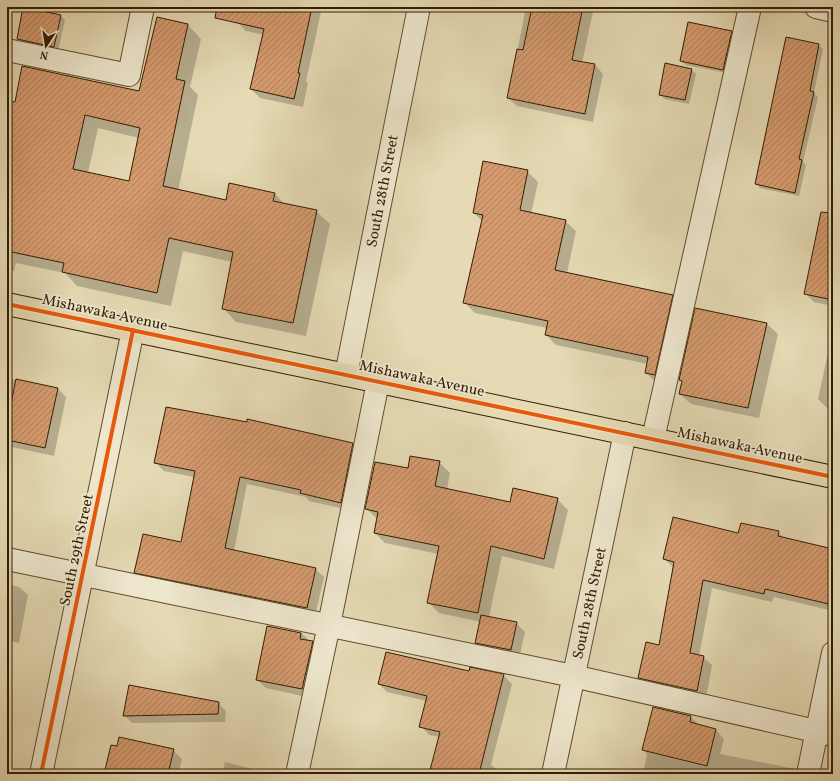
<svg xmlns="http://www.w3.org/2000/svg" width="840" height="781" font-family="Vollkorn,serif">
	<style>
		.shadow { fill: #0003; fill-rule: evenodd }
		.building { fill: url(#building-hatch); stroke: #321d00; fill-rule: evenodd }
		.lines { fill: none; stroke-linecap: round; stroke-linejoin: round }
		.minor-casing { stroke: #5f4c2d; stroke-width: 24 }
		.major-casing { stroke: #321d00; stroke-width: 24 }
		.minor { stroke: #eee7ce; stroke-width: 22 }
		.major { stroke: #e5dab4; stroke-width: 22 }
		.cycleway-casing { stroke: #eee7ce; stroke-width: 6 }
		.cycleway { stroke: #e8590c; stroke-width: 4 }
		.labels { text-anchor: middle; stroke-width: 3.5; stroke-linejoin: round; paint-order: stroke }
		.street-label { font-size: 15px; fill: #321d00; stroke: #eee7ce }
	</style>
	<defs>
		<pattern id="building-hatch" width="6" height="6" patternUnits="userSpaceOnUse"><rect width="6" height="6" fill="#d59b6f"/><path d="M-1 1l2-2M0 6l6-6M5 7l2-2" fill="none" stroke="#ad7e59"/></pattern>
	</defs>
	<rect width="100%" height="100%" fill="#e5dab4"/>
	<filter id="stains"><feTurbulence type="fractalNoise" baseFrequency=".005" numOctaves="4"/><feColorMatrix values="0 0 0 0 .2 0 0 0 0 .09 0 0 0 0 .02 0 0 0 .5 -.17"/></filter>
	<radialGradient id="worn" r=".72"><stop offset=".6" stop-color="#630" stop-opacity="0"/><stop offset="1" stop-color="#630" stop-opacity=".3"/></radialGradient>
	<path class="shadow" d="M240,7H322L306,81L308,83L303,107L260,98L251,89L264,35L246,31L237,22Z
		M526,7H594L582,63L595,65L603,74L593,122L517,106L508,98Z
		M60,15L65,20L58,51L22,43L18,39Z
		M158,18L188,25L201,39L190,87L198,95L178,191L227,201L274,193L285,204L316,211L330,224L306,336L236,322L223,308L232,262L183,251L171,306L77,286L65,273L16,263L14,271L7,270V102L15,103L140,92ZM98,128L139,138L130,182L88,173Z
		M731,32L736,36L727,73L686,65L681,61Z
		M818,45L823,49L814,93L818,97L803,162L806,165L799,196L760,188L756,183Z
		M691,70L696,74L689,104L664,99L660,94Z
		M527,171L538,182L531,214L565,221L576,231L567,273L672,296L683,306L657,383L646,373L648,364L556,345L546,335L547,328L475,313L464,302L482,221L474,213Z
		M833,249V306L814,302L805,293Z
		M767,324L778,334L759,418L691,404L680,394L682,382L680,380Z
		M833,330V410L827,408L818,399Z
		M7,378L57,388L66,397L54,456L7,446Z
		M352,444L361,452L349,510L309,501L306,497L247,484L234,551L315,569L324,577L315,616L143,580L135,572L182,544L194,477L164,471L156,463Z
		M439,462L450,473L447,489L510,503L557,499L568,510L554,569L502,556L489,617L516,623L525,632L519,659L485,651L476,643L481,622L439,613L429,603L439,554L385,543L375,533L377,519L366,508L409,469Z
		M778,532L784,538L833,550V611L774,597L772,602L712,588L699,656L703,657L712,665L706,699L648,686L639,678L660,647L674,568L664,559L739,534Z
		M7,584L19,587L28,595L19,643L7,640Z
		M301,633L321,651L311,698L266,688L257,680Z
		M470,672L503,675L512,684L491,765L495,768L493,774H430L440,737L429,735L421,726L427,701L387,692L379,684Z
		M218,703L226,711L225,722L132,723L124,715Z
		M691,717L699,725L716,730L724,739L720,754L796,769L801,774H643L647,754L643,749Z
		M173,750L182,759L178,774H105Z
		M225,762L257,770L261,774H222Z
		M830,770H833V774H829Z"/>
	<path class="building" d="M23,7L61,15L54,47L17,39Z
		M217,7H312L298,73H300L294,99L250,89L264,29L215,18Z
		M532,7H583L572,60L595,64L585,114L507,98L517,49L523,50Z
		M157,17L188,24L176,79L185,81L163,186L226,200L229,183L275,193L273,201L317,210L293,323L222,309L233,252L169,238L157,293L62,272L64,263L7,251V101L15,102L22,66L139,91ZM85,115L140,128L129,181L73,169Z
		M688,22L732,31L723,70L680,61Z
		M786,37L819,44L810,91L814,92L799,159L802,160L795,193L755,184Z
		M665,63L692,69L685,100L659,95Z
		M483,161L528,170L520,210L566,220L555,270L673,295L655,375L645,373L648,357L545,335L548,321L463,303L483,215L473,213Z
		M821,212L833,213V300L804,294Z
		M695,308L767,323L748,408L679,394L682,381L679,380Z
		M16,379L58,388L45,448L7,440V423Z
		M166,407L247,422V419L353,443L341,503L300,493L301,490L240,477L225,548L316,568L307,608L134,573L143,534L181,542L195,471L154,463Z
		M410,456L440,461L435,486L510,502L513,488L558,498L544,559L491,546L478,613L427,603L439,546L374,533L378,512L365,509L375,462L408,468Z
		M673,517L738,533L741,523L779,531L778,536L833,549V605L765,589L764,594L703,580L690,653L704,656L697,691L638,678L646,642L659,645L674,562L663,559Z
		M481,615L517,622L511,650L475,643Z
		M267,626L301,633L300,639L313,641L302,689L256,680Z
		M386,652L469,671L470,667L504,674L479,774H429L440,732L419,727L427,696L378,684Z
		M129,685L219,702L218,714L123,716Z
		M653,707L691,716L690,722L716,729L707,766L642,750Z
		M119,737L174,749L168,774H104L111,745L117,746Z"/>
	<g class="lines">
		<g class="minor-casing">
			<path id="minor" d="M816,7L833,11
				M7,50L129,75L143,7
				M346,375L419,7
				M653,439L750,7
				M7,559L573,676L833,735
				M41,774L133,330
				M297,774L329,625L378,382
				M553,774L625,433
				M808,774L833,653"/>
		</g>
		<g class="major-casing">
			<path id="major" d="M7,304L833,477"/>
		</g>
		<use href="#minor" class="minor"/>
		<use href="#major" class="major"/>
		<g class="cycleway-casing">
			<path id="cycleway" d="M7,304L833,477
				M41,774L133,330"/>
		</g>
		<use href="#cycleway" class="cycleway"/>
	</g>
	<g class="labels">
		<g class="street-label">
			<text transform="translate(382 191) rotate(-79)" y="5">South 28th Street</text>
			<text transform="translate(105 312) rotate(12)" y="5">Mishawaka Avenue</text>
			<text transform="translate(422 378) rotate(12)" y="5">Mishawaka Avenue</text>
			<text transform="translate(740 445) rotate(12)" y="5">Mishawaka Avenue</text>
			<text transform="translate(76 550) rotate(-78)" y="5">South 29th Street</text>
			<text transform="translate(589 603) rotate(-78)" y="5">South 28th Street</text>
		</g>
	</g>
	<rect width="840" height="781" fill="none" stroke="#e5dab4" stroke-width="24"/>
	<rect x="8" y="8" width="824" height="765" fill="none" stroke="#321d00" stroke-width="2"/>
	<rect x="12" y="12" width="816" height="757" fill="none" stroke="#321d00"/>
	<g transform="translate(46 46) rotate(192)" stroke="#eee7ce" stroke-width="3" paint-order="stroke">
	<path d="M0-3L7 15L0 10L-7 15Z" fill="#321d00"/>
	<text y="-6" font-size="11" font-weight="bold" text-anchor="middle" fill="#321d00">N</text>
	</g>
	<rect width="100%" height="100%" filter="url(#stains)"/>
	<rect width="100%" height="100%" fill="url(#worn)"/>
</svg>
